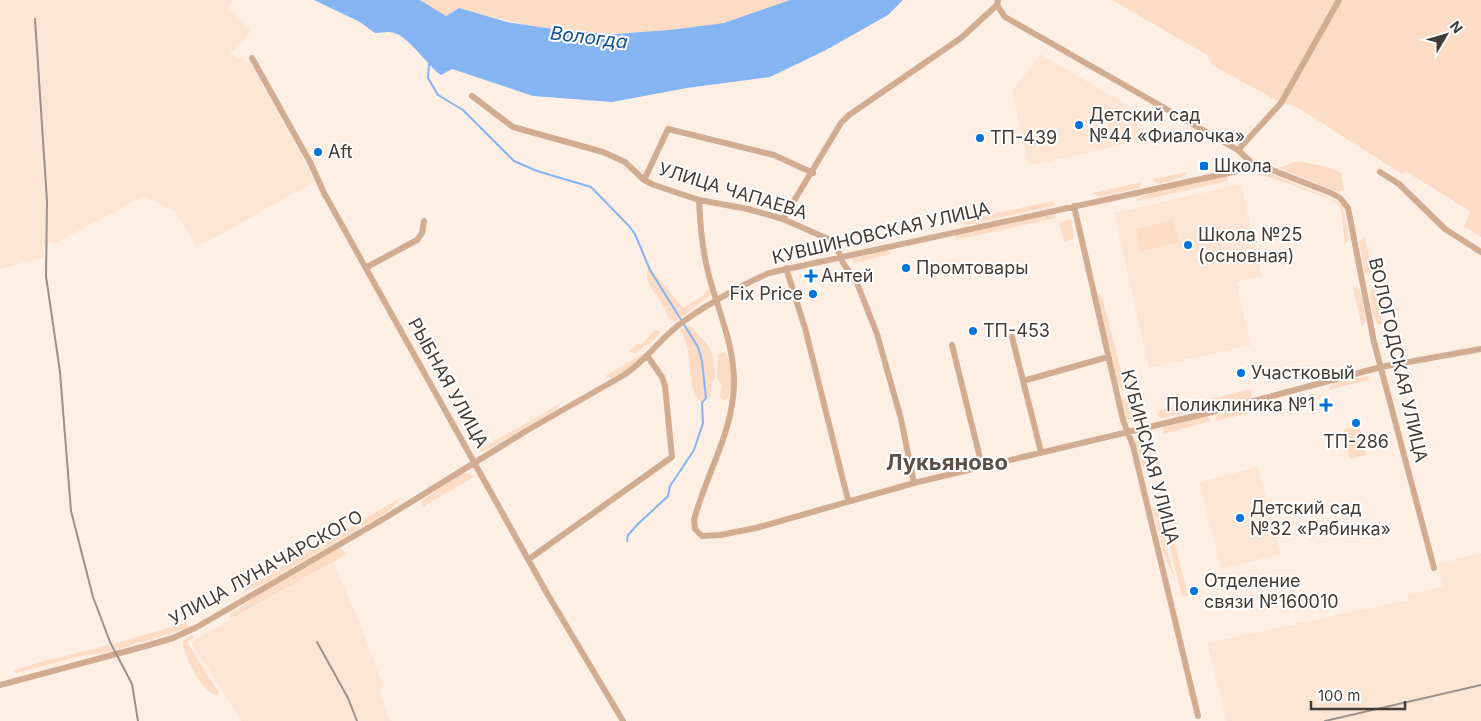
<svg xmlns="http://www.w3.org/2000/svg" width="1481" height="721" font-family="Inter,sans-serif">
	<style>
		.built { fill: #fde5d3 }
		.green { fill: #fcdcc5 }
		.water { fill: #84b4f1 }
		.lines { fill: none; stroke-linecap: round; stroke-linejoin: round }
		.stream { stroke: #84b4f1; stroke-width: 2 }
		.minor { stroke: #d1ac91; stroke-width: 6 }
		.rail { stroke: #9c918a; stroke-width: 2 }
		.poi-dot { fill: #0072d9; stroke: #fff; stroke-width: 2 }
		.labels { text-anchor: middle; stroke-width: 4; stroke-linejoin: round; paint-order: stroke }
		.poi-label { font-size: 18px; fill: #423b36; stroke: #fff; text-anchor: start }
		.street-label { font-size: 18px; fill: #423b36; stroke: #fff }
		.water-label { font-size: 19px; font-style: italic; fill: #114f92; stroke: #fff }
		.district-label { font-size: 22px; font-weight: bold; fill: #5d4f44; stroke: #fff }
	</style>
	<rect width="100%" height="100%" fill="#feefe5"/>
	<path class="built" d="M0,0H231L233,3L228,7L250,29L246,39L229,54L250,62L315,181L211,240L195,245L175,212L145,196L53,244L51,241L43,244L44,257L0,269Z
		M1040,54L1136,110L1142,140L1029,166L1012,91Z
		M1241,184L1262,276L1236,282L1251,345L1149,368L1114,213Z
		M1258,467L1281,554L1221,569L1199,482Z
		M1481,553V721H1227L1207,643L1408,600V595L1444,586L1438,564Z
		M333,563L359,620L382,684L380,695L390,721H242L191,642Z"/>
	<path class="green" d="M420,0H790C768,8 745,18 722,23C630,41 549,35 459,8L446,16Z
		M1112,0H1481V237L1464,226L1471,212L1407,172L1402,174L1295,106L1281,103L1212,65L1207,55Z
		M1298,161L1331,168L1341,173L1344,190L1339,192L1278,168Z
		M1188,172C1183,179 1167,182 1157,184L1152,179Z
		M1261,172L1269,173L1337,201L1343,207L1349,239L1345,246L1341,208L1335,201L1269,177L1257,175Z
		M1227,176L1228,181L1138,201L1137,199L1150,193Z
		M1142,182L1139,188L1099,197L1092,193Z
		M1053,201L1054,206L966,225L959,221Z
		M1055,213L1056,218L956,240L954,235Z
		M1071,219L1074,236L1071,240L1064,242L1059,222Z
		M1173,220L1178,243L1141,251L1136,229Z
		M1365,236L1372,273L1365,274L1359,241Z
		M886,250L891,254L854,263L851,259Z
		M649,266L683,308L704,295L708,289L711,290V295L676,321L669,319C666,314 665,309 662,304C655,291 641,282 649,266Z
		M1356,287L1360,290L1366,320L1362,327L1353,288Z
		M1375,288L1382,324L1378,325L1372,312L1370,291Z
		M1099,292L1103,300L1126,390H1122L1119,386L1098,298Z
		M689,325C710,348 714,344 715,379L712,382L710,397L702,403C683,387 696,353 680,330Z
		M655,330L661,331L654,340L635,353L629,352L636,344H642Z
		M646,352C636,363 625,373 611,378L605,376Z
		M724,352C732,362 736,392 725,401L720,397L722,385L717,378L718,354Z
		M1368,376L1369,380L1328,390L1333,383Z
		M1251,389L1252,396L1249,399L1164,418H1160L1157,414L1161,410Z
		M1127,395L1135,418L1127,420L1122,400Z
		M1277,398L1282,403L1256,410L1255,406L1258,403Z
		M561,403L556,410L483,452L479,450Z
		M1244,407L1249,409L1250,413L1215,421L1218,414Z
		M1208,416L1211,421L1163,434V426Z
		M1359,426L1366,455L1350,459L1343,430Z
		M1141,441L1149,473L1144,470L1135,442Z
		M464,473L475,476L421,508L422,500Z
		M400,498V500L386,513L362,527L359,522Z
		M1165,505L1188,595L1182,597L1160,506Z
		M1157,507L1174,575H1173L1166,560L1152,508Z
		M357,523L360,528L265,583L245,591L244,589Z
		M341,547L346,555L231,619L229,616L250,600Z
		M186,623L189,628L116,650L113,644Z
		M192,634L194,637L187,642L219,693L217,695C202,693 182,654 183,641Z
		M110,645L112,651L77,657L17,673L12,671L40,662Z"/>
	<path class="water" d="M314,0H420L446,16L459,8L507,22L567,31L615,34L670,30L724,23L790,0H903L888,15L826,50L770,77L687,88L612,102L533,96L452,69L441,75C427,66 411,38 394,33C389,31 380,33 375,33L360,22Z"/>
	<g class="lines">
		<path class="stream" d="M429,64L428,78L438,95L463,110L514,161L537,171L591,187L629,226L635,234L650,270L698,347L702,361L706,398L702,403L703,423L694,450L670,486L668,496L638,524L628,535L627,541"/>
		<path class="minor" d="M997,5L1005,17L1238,150L1256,167
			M252,58L311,164L324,193L548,595L623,721
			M472,96L513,127L603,152L625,162L644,180L654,185L699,200L748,209L783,219L835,242L843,263L857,283L877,334L901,419L914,483
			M1238,150L1281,103L1339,0
			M1380,172L1399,184L1445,229L1481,252
			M644,180L668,129L774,155L813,173
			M699,200C700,224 702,248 708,272C717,308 734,343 734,382C734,431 706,474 694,520L695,529L702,536L720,535L756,528L914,483L1212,412L1381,367L1481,349
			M1074,206L1123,420L1133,446L1198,716
			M783,219L841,123L849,115L961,38L997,5L998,0
			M367,267L417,240L422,233L424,221
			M786,268L805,328L848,500
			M1012,337L1041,452
			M952,345L982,466
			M1023,381L1108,357
			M529,559L672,457L665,386L662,377L648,357
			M0,685L146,646L173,638L197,627L385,518L526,431L624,375C644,362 657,343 675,328C698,309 742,285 769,273L1256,167L1267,168L1331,193L1340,198L1348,208L1374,342L1434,568"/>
		<path class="rail" d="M35,19L47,201L46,276L60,372L71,511L93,597L110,642L132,684L138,721
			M317,642L348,698L357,721
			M1325,721L1481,685"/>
	</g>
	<g class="poi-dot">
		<circle cx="1079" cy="125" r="5"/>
		<circle cx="980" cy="138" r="5"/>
		<circle cx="318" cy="152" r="5"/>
		<rect x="1199" y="161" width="10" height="10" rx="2.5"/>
		<circle cx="1188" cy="245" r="5"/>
		<circle cx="906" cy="268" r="5"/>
		<path d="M808.5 268.5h5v5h5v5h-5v5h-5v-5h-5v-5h5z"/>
		<circle cx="813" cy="294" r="5"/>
		<circle cx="973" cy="331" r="5"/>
		<circle cx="1241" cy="373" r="5"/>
		<path d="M1323.5 397.5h5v5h5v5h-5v5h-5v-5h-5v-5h5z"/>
		<circle cx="1356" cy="423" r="5"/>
		<circle cx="1240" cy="518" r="5"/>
		<circle cx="1194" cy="591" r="5"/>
	</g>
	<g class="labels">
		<g class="poi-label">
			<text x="1089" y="121">Детский сад<tspan x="1089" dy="21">№44 «Фиалочка»</tspan></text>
			<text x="990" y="144">ТП-439</text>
			<text x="328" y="158">Aft</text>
			<text x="1214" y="172">Школа</text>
			<text x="1198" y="241">Школа №25<tspan x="1198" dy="21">(основная)</tspan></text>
			<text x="916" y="274">Промтовары</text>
			<text x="821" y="282">Антей</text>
			<text x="803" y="300" text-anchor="end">Fix Price</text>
			<text x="983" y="337">ТП-453</text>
			<text x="1251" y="379">Участковый</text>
			<text x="1315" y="411" text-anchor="end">Поликлиника №1</text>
			<text x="1356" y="448" text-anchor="middle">ТП-286</text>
			<text x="1250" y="514">Детский сад<tspan x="1250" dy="21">№32 «Рябинка»</tspan></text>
			<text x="1204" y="587">Отделение<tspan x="1204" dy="21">связи №160010</tspan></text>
		</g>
		<g class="street-label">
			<text transform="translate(733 191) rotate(17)" y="6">УЛИЦА ЧАПАЕВА</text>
			<text transform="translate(881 233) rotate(-13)" y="6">КУВШИНОВСКАЯ УЛИЦА</text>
			<text transform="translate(1398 360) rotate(77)" y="6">ВОЛОГОДСКАЯ УЛИЦА</text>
			<text transform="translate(448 383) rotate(61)" y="6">РЫБНАЯ УЛИЦА</text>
			<text transform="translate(1150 457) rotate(75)" y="6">КУБИНСКАЯ УЛИЦА</text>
			<text transform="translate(266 568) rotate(-29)" y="6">УЛИЦА ЛУНАЧАРСКОГО</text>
		</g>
		<g class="water-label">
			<text transform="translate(589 37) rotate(7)" y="7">Вологда</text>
		</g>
		<g class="district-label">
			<text x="947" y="470">Лукьяново</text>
		</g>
	</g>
	<g transform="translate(1446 35) rotate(52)" stroke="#ffffff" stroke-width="4" paint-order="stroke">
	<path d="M0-4L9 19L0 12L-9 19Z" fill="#423b36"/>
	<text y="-8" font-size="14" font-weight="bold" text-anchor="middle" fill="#423b36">N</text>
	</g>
	<path d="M1311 701v8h94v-8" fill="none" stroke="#423b36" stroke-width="2.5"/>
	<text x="1318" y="701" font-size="15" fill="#423b36" stroke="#ffffff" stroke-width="4" paint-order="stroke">100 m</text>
</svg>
